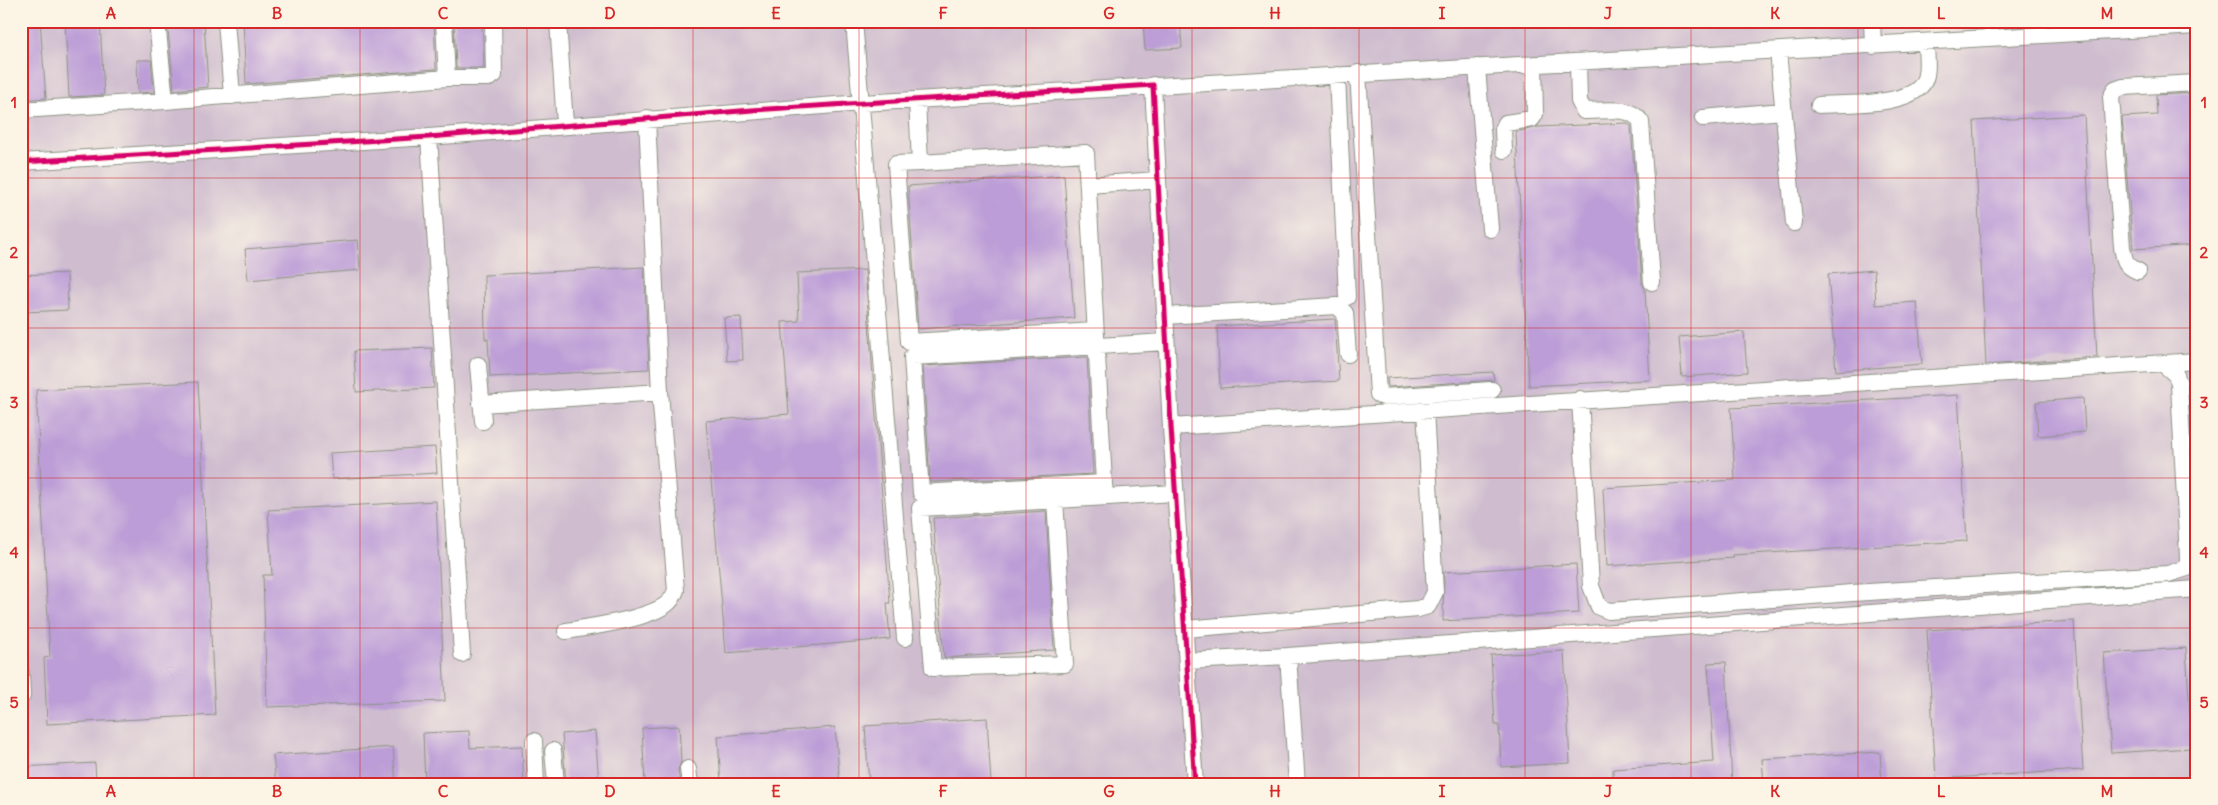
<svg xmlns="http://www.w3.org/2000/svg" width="2218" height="805" font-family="Delius,sans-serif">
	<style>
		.industrial { fill: #cfbdcf }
		.building { fill: #bc9dd7 }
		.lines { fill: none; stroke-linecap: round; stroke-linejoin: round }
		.minor-casing { stroke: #8c9383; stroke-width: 18 }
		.minor { stroke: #fff; stroke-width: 16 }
		.cycleway-casing { stroke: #fcf5e5; stroke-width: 8 }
		.cycleway { stroke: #d6006c; stroke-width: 5 }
		.grid { fill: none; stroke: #d62828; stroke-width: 1; stroke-opacity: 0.55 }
		.neatline { fill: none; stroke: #d62828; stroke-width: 2 }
		.grid-label { font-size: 16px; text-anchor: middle; font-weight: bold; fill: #d62828 }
	</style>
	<rect width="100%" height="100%" fill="#fcf5e5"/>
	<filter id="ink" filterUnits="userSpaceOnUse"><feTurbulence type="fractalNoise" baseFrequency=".02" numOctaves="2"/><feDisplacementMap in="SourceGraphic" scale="10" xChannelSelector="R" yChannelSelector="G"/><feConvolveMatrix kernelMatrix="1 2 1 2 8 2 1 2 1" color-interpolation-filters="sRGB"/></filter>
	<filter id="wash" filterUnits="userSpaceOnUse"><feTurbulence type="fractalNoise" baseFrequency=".0096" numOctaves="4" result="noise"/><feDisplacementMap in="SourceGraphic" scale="20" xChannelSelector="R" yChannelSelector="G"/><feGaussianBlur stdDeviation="1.12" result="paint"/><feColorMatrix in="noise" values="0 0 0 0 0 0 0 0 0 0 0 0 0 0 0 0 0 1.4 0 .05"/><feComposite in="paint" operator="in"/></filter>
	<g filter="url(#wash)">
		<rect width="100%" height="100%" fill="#f8e9d2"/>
		<path class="industrial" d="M21,21H2197V784H21Z"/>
		<g id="blocks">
			<path class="building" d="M21,21H40L46,98L21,100Z
				M65,21H100L104,95L69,97Z
				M167,21H204L208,87L174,90Z
				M243,21H434L436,69L246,84Z
				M454,21H482L484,68H456Z
				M1143,21H1180L1182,48L1145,50Z
				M137,60H151L154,92L138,93Z
				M2197,93V245L2133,249L2122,117L2157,115L2156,95Z
				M2084,115L2097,357L1986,365L1974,121Z
				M1627,123L1631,126L1642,283L1645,289L1650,380L1529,386L1516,132L1538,127Z
				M1064,175L1074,318L918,329L908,186Z
				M358,240L360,270L248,280L245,249Z
				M644,267L649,369L490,377L488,339H485L484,275Z
				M865,270L890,603H887L890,639L726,653L706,421L789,414L782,322L799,321L797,273Z
				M1874,270L1876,305L1917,302L1922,364L1836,371L1828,274Z
				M67,273L68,310L24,312L23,275Z
				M741,317L743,360L727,361L724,318Z
				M1335,319L1339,381L1220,388L1217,326Z
				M1744,332L1747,372L1682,377L1679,337Z
				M432,348L434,388L356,392L354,351Z
				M1087,357L1093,474L930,482L923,366Z
				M1493,372L1494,380L1388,387L1387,378Z
				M198,382L215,715L47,724L44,658L50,657L36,390Z
				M1958,395L1967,541L1733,555L1734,558L1607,566L1603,488L1735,480L1731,408Z
				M2083,398L2085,432L2038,436L2036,402Z
				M435,447L437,473L332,479L330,453Z
				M436,501L445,701L267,707L263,575H272L268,510Z
				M1046,511L1054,650L944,658L933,518Z
				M1576,564L1579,613L1443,621L1444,572Z
				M2074,621L2083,770L1936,779L1927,630Z
				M2186,648L2192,748L2111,753L2104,653Z
				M1564,651L1570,763L1501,767L1499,725H1495L1491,655Z
				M1726,662L1732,784H1613V769L1714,762L1708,663Z
				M987,718L991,784H869L865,726Z
				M679,726L681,762L678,770L680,784H645L642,728Z
				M835,727L840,784H721L718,736Z
				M469,731L470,748L522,746L524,784H425L423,733Z
				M595,731L599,784H566L562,734Z
				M393,747L396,784H276L273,755Z
				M1880,752L1882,784H1764L1762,759Z
				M95,763L96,784H21V767Z"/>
		</g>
	</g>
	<g filter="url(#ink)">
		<use href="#blocks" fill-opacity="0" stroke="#8c9383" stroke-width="1"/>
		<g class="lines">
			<g class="minor-casing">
				<path id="minor" d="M157,21L165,101L447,78L444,21
					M226,21L232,96
					M558,21L565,125
					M854,21L905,638
					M1872,21L1873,46
					M1778,51L1794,223
					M1578,62L1579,101L1584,111C1602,112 1630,104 1641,122L1652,282
					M1477,67L1490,229
					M1358,73L1378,394L1383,397L1492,390
					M1337,75L1347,297
					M447,78H489L494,75L493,21
					M1153,85L1171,427L1195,784
					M917,100L920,163L1086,153L1104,483
					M1819,105C1844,103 1913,107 1924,81C1929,71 1926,55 1926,43
					M21,110L165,101
					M1703,118L1783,111
					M429,137L462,654
					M1504,150L1503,129L1506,123L1532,119L1535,114L1534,64
					M21,162L429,137L862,103L2197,26
					M920,163L896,164L909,342L1095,331
					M1088,185L1157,180
					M2138,271C2125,266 2124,259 2122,247L2111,97L2115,90L2123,87L2197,83
					M1164,316L1337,306L1345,313L1348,354
					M478,365L483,421
					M1580,399L1591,586L1599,607L1609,611L1852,593L2168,574L2187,568L2188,557L2179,384L2176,375L2163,364
					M481,404L660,392
					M1171,427L2197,361
					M1105,496L1104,483L921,493L912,357L1166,342
					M1055,499L1065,664L933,668L920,508L1175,493
					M1185,629L1418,609L1428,606L1435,592L1425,409
					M566,631C590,627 650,619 668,603C673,599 674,595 676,590L660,392L647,118
					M1288,656L1297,784
					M1187,661L1288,656L2197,589
					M21,673L22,696
					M534,741L536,784
					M553,751L556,784
					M688,769L690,784"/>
			</g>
			<use href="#minor" class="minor"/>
			<g class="cycleway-casing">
				<path id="cycleway" d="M21,162L429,137L752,110L1153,85L1171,427L1195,784"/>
			</g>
			<use href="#cycleway" class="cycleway"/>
		</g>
	</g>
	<path class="grid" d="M194,21V784M360,21V784M527,21V784M693,21V784M859,21V784M1026,21V784M1192,21V784M1359,21V784M1525,21V784M1691,21V784M1858,21V784M2024,21V784M21,178H2197M21,328H2197M21,478H2197M21,628H2197"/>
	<rect width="2218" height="805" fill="none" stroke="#fcf5e5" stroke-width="55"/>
	<rect x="28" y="28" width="2162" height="750" class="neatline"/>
	<g class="grid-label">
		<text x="111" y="19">A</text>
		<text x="277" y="19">B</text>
		<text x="443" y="19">C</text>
		<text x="610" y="19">D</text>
		<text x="776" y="19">E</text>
		<text x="943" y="19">F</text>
		<text x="1109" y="19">G</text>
		<text x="1275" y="19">H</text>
		<text x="1442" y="19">I</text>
		<text x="1608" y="19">J</text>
		<text x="1775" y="19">K</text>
		<text x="1941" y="19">L</text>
		<text x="2107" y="19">M</text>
		<text x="14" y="108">1</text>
		<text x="2204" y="108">1</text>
		<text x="14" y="258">2</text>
		<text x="2204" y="258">2</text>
		<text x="14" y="408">3</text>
		<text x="2204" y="408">3</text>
		<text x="14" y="558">4</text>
		<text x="2204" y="558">4</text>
		<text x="14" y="708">5</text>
		<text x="2204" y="708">5</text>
		<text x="111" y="797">A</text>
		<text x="277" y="797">B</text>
		<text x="443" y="797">C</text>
		<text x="610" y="797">D</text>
		<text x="776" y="797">E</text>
		<text x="943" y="797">F</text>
		<text x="1109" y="797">G</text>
		<text x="1275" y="797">H</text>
		<text x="1442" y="797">I</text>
		<text x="1608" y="797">J</text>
		<text x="1775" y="797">K</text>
		<text x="1941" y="797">L</text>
		<text x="2107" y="797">M</text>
	</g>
</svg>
